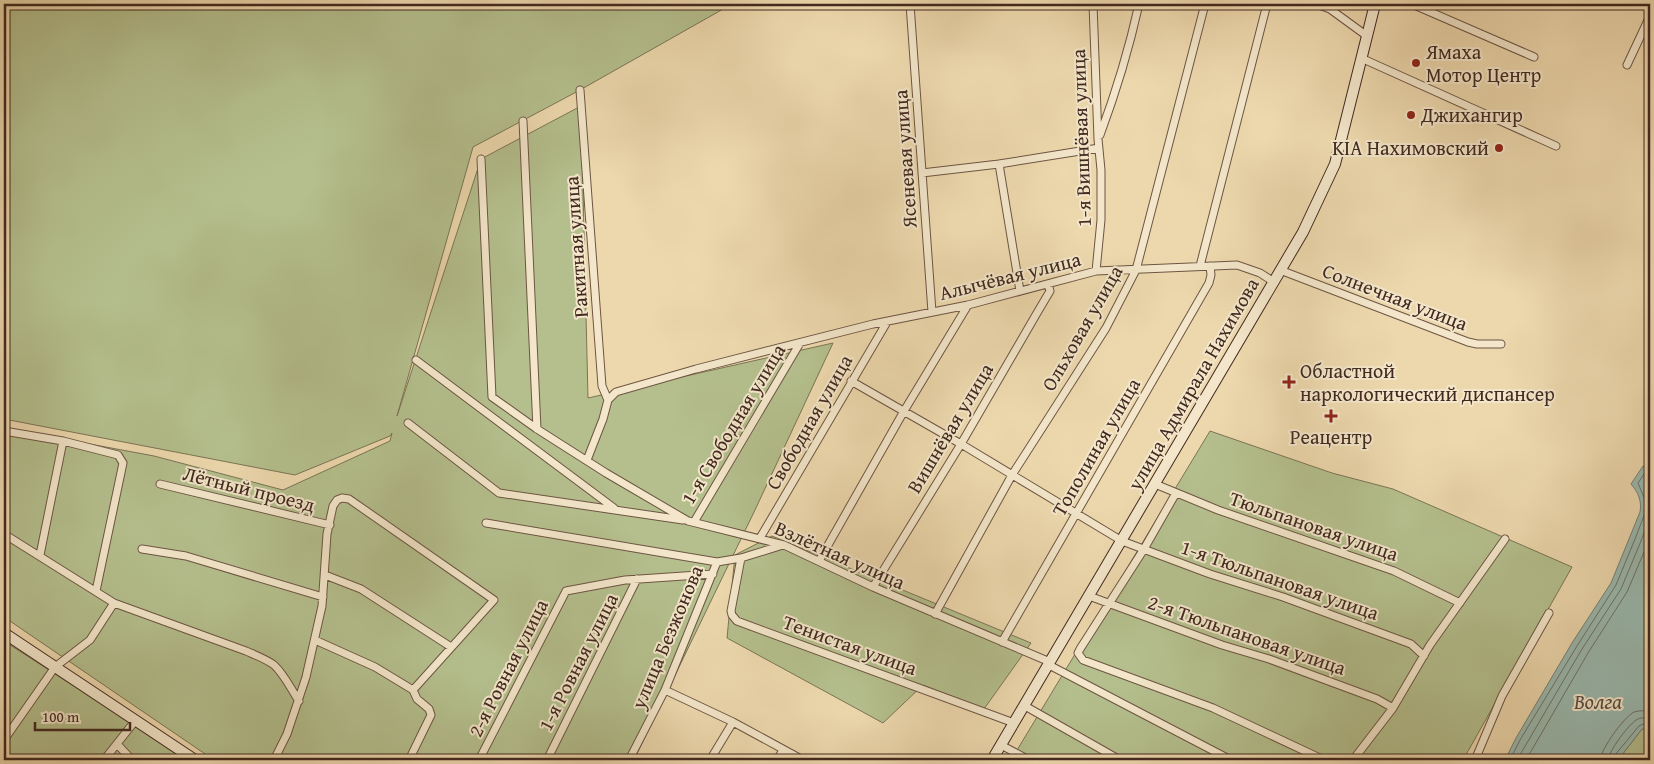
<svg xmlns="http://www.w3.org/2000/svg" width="1654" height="764" font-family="'Gentium Book Plus',serif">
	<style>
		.green { fill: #b4bf8d; stroke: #7b7456 }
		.water { fill: #9ab9af; stroke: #777f76 }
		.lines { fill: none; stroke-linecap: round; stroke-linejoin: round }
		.shore { stroke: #6e7168; stroke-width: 1 }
		.minor-casing { stroke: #6d5543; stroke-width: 9 }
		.secondary-casing { stroke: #422920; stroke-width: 12 }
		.minor { stroke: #f3e6ca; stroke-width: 7 }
		.secondary { stroke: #f3e6ca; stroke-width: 10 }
		.poi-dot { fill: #8f2418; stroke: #f3e6ca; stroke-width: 2 }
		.labels { text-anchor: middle; stroke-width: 4; stroke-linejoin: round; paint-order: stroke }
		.poi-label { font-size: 20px; fill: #422920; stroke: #f3e6ca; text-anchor: start }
		.street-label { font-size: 20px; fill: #422920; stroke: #f3e6ca }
		.water-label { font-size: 21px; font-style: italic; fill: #584d44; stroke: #f3e6ca }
	</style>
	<rect width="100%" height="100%" fill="#edd8ad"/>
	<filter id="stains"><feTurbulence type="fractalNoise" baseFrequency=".004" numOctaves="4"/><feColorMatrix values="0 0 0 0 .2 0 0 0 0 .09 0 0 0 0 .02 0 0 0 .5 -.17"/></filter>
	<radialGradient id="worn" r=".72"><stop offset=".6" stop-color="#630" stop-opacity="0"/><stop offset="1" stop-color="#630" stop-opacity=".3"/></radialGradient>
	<path class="green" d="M4,4H732L580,90L473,147L397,416L481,159L581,106L588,398L833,343L755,510L634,760H214L4,617V428L154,456L283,490L390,441L392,433L390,436L295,475L4,419Z
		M1210,431L1332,473L1393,489L1572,567L1463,760H1011Z
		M772,536L1031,643L984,709L923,685L883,723L727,638L735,555Z
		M4,641L189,760H4Z
		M1642,729L1650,730V760H1618Z"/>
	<path class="water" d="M1643,466L1650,471V730L1642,729L1618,760H1505L1516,738L1572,643L1611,583L1640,512C1642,501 1638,492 1631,484Z"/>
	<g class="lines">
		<path class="shore" d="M1510,760L1520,740L1577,646L1616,585L1635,539L1645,513V500L1638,483L1644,474L1650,475
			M1517,760L1582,649L1621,589L1641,541L1650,516
			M1526,760L1588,653L1627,592L1650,538
			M1600,760C1601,749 1624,717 1634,712C1640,710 1645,711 1650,711
			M1608,760C1608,752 1630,722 1638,719C1642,717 1646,718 1650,719
			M1614,760L1615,755L1639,726L1643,724L1650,725"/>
		<g class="minor-casing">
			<path id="minor" d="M910,4L932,312
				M1093,4L1098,139L1101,170V220L1096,271
				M1316,4L1330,9L1367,36
				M1412,4L1534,57
				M1361,58L1556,146
				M1627,65L1650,16
				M580,90L602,386L608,400
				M523,121L537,429
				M1100,135C1116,92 1129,49 1139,4
				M481,159L492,397L537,429L606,473L688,521L784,545L873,587L1050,662
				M999,164L1020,291
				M922,173L999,164L1099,148
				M1200,266L1267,4
				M1280,270L1468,342L1477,344H1501
				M416,360L614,508
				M851,381L961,444L1122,541L1210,574L1283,597L1411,644L1424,656
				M408,423L499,493L683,520
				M4,431L63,441L118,455L123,463L96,591
				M587,460L603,419L608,400L616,392L696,369L873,324L968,305L1096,271L1237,265L1260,273L1274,282
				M160,484L330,525
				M1155,484L1218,510L1394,571L1460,603
				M1176,493L1144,549L1080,649L1078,653L1083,660L1213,708L1324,760
				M694,522L800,343
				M486,523L717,562
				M4,534L114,603L90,640L55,667L4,740
				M760,538L887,322
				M142,549L186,556L323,597
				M40,555L63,441
				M741,558L731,611L732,615L737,621L1014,723
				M819,561L904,411L968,305
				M325,575L361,589L451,647
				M873,587L961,444L1037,313L1050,291L1048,284
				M1089,596L1222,645L1269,659L1377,699L1393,708
				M114,603L246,651C255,655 266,659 274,665C284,674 291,689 299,701
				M935,614L1012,475L1106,328L1136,270L1205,4
				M315,640L375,667L413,690L417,699L429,709L431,715L409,760
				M1002,642L1209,283L1211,275L1210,266
				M1049,665L1231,760
				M665,690L733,722L803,760
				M1025,706L1120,760
				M117,744L132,760
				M1001,745L1029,760
				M104,760L135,721
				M274,760L287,734L306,677L322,606L327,534L333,506L337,500L342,498L349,499L494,600L413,690
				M479,760L566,591L625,580L713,574
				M547,760L637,579
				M629,760L665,690L717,562L741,558L783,545
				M710,760L733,722
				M777,760L783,750
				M1353,760L1393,708L1430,645L1505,539
				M1475,760L1502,696L1549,613"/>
		</g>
		<g class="secondary-casing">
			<path id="secondary" d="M4,633L195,760
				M992,760L1303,232L1335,164L1375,4"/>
		</g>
		<use href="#minor" class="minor"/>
		<use href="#secondary" class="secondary"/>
	</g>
	<g class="poi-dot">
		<circle cx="1416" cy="63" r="5"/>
		<circle cx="1411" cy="115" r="5"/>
		<circle cx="1499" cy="148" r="5"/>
		<path d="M1286.5 374.5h5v5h5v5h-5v5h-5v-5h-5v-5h5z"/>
		<path d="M1328.5 408.5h5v5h5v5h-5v5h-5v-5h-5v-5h5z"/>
	</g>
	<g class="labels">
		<g class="poi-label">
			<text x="1426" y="59">Ямаха<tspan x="1426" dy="23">Мотор Центр</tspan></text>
			<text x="1421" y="122">Джихангир</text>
			<text x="1489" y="155" text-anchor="end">KIA Нахимовский</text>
			<text x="1300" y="378">Областной<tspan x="1300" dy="23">наркологический диспансер</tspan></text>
			<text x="1331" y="444" text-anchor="middle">Реацентр</text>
		</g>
		<g class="street-label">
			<text transform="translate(1081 138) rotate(-92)" y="7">1-я Вишнёвая улица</text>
			<text transform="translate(905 159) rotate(-94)" y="7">Ясеневая улица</text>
			<text transform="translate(576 247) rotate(-94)" y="7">Ракитная улица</text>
			<text transform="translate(1010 276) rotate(-14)" y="7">Алычёвая улица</text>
			<text transform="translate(1395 297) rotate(21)" y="7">Солнечная улица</text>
			<text transform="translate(1082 328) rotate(-60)" y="7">Ольховая улица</text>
			<text transform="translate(1193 384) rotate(-60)" y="7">улица Адмирала Нахимова</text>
			<text transform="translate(809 422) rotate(-60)" y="7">Свободная улица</text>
			<text transform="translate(733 424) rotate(-59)" y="7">1-я Свободная улица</text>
			<text transform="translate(950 428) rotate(-59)" y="7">Вишнёвая улица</text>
			<text transform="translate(1096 447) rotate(-60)" y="7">Тополиная улица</text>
			<text transform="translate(249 489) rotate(14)" y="7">Лётный проезд</text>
			<text transform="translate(1314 526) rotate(19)" y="7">Тюльпановая улица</text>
			<text transform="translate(840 555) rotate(24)" y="7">Взлётная улица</text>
			<text transform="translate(1280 580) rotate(19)" y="7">1-я Тюльпановая улица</text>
			<text transform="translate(1247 635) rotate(19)" y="7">2-я Тюльпановая улица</text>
			<text transform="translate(667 637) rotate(-67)" y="7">улица Безжонова</text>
			<text transform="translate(850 645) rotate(20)" y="7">Тенистая улица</text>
			<text transform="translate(578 662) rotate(-63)" y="7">1-я Ровная улица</text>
			<text transform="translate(508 668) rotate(-63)" y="7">2-я Ровная улица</text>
		</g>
		<g class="water-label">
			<text x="1598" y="709">Волга</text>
		</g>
	</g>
	<rect width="1654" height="764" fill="none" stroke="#edd8ad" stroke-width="20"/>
	<rect x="5" y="5" width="1644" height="754" fill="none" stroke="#422920" stroke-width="2.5"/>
	<rect x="10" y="10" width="1634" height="744" fill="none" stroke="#422920"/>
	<path d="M35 722v8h95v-8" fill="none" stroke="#422920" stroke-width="2.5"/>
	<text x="42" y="722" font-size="15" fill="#422920" stroke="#f3e6ca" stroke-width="4" paint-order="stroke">100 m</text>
	<rect width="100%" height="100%" filter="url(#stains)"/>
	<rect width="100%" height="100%" fill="url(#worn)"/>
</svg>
